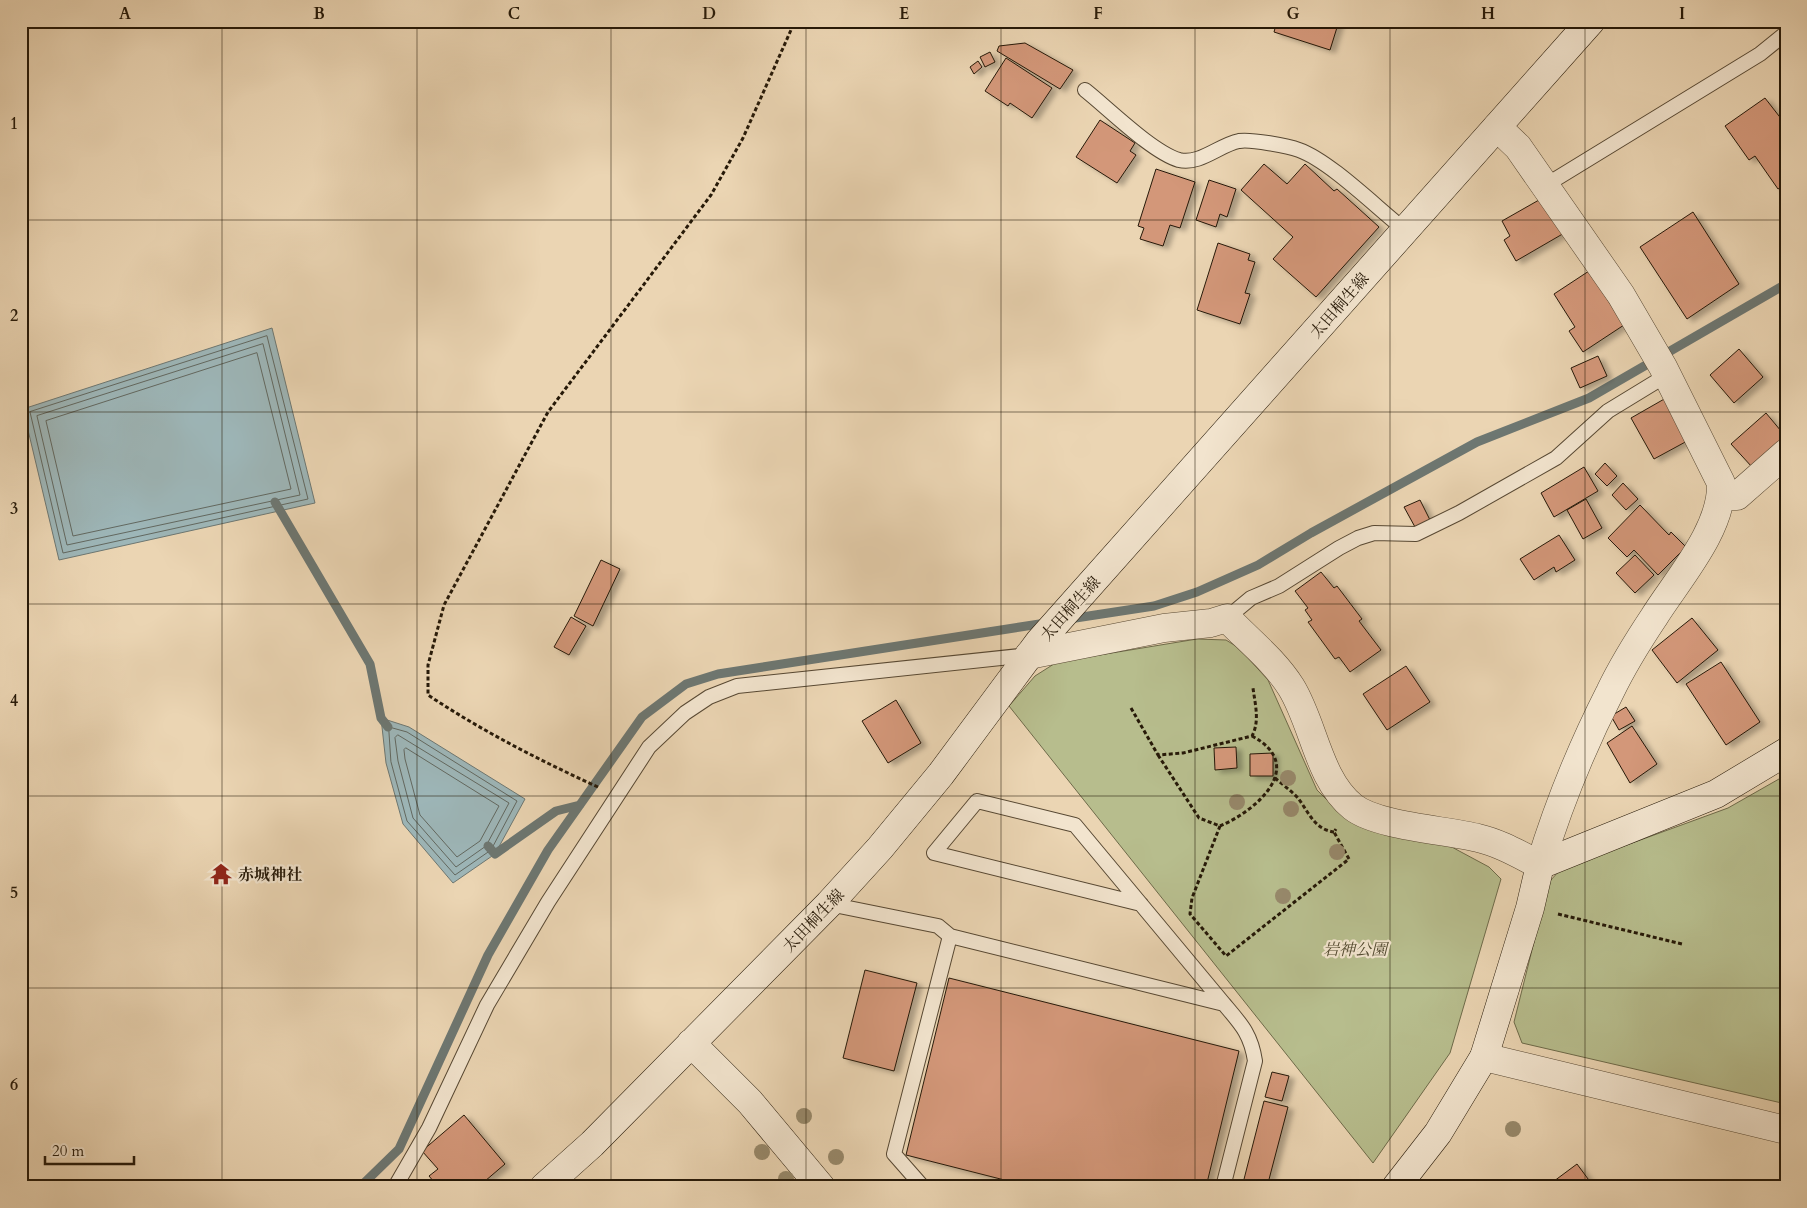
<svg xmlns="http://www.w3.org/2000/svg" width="1807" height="1208" font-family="Cardo,'Noto Serif JP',serif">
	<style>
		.green { fill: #b7bd8d; stroke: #6e6b4a }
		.water { fill: #9db6b8; stroke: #6d7772 }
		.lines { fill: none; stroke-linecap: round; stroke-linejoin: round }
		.shore { stroke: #626860; stroke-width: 1 }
		.stream { stroke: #6d7772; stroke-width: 9 }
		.building { fill: #d39779; stroke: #261908; filter: url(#shadow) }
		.lane-casing { stroke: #574833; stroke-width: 16 }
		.street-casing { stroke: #574833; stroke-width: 29 }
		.secondary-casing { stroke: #261908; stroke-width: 29 }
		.path { stroke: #261908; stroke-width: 3; stroke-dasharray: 4 2.5; stroke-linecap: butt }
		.lane { stroke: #f2e4ce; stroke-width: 14 }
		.street { stroke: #f2e4ce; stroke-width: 28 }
		.secondary { stroke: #f2e4ce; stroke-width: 28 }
		.tree { fill: #97896b }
		.grid { fill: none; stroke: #261908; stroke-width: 1; stroke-opacity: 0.55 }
		.labels { text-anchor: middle; stroke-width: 4.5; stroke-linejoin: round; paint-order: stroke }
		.street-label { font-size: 16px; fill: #261908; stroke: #f2e4ce }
		.poi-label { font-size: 16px; font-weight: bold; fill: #261908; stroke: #f2e4ce; text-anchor: start }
		.park-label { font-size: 16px; font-style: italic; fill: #524a30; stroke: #f2e4ce }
		.neatline { fill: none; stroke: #261908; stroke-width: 2 }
		.grid-label { font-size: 16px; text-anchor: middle; font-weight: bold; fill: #261908 }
	</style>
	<defs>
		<filter id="shadow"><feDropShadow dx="5.5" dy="3" stdDeviation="2.5" flood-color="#0004"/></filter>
	</defs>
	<rect width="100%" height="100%" fill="#ebd5b3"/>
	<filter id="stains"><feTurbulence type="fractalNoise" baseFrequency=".004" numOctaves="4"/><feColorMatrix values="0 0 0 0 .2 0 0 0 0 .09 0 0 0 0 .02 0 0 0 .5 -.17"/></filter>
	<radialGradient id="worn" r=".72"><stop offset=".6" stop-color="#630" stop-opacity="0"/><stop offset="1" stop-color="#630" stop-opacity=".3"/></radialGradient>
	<path class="green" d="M1197,639L1226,640L1239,648L1268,680L1317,790L1346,819L1373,829L1448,845L1489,867L1501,879L1450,1053L1373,1163L1009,706L1035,676L1057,662Z
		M1786,775V1104L1522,1043L1514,1022L1549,882L1561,869L1728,808Z"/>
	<path class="water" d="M272,328L315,503L59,560L23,409Z
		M381,718L409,727L525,799L495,854L453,883L403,824L386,763Z"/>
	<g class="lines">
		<path class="shore" d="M267,336L308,499L63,553L30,412Z
			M263,344L300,495L67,545L37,416Z
			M257,353L291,489L73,536L46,421Z
			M389,727L407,732L517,801L491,850L455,875L407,821L391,762Z
			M398,735L509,803L486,846L456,867L413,818L398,761L395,738Z
			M406,748L499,806L480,841L457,857L420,815L405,759L404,750Z"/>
		<path class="stream" d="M275,502L370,664L381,718L388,727
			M1069,619L1154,606L1197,592L1258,565L1311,533L1477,442L1589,398L1786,284
			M488,846L495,854L556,811L580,805
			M360,1187L399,1149L488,955L548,850L642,717L686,684L718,674L1046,623"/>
	</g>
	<path class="building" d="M1277,21H1339L1330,50L1274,32Z
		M1025,43L1073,70L1060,89L997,51L999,46Z
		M990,52L995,62L985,67L980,57Z
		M1006,58L1052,88L1032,118L1010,103L1008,106L985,91Z
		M978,61L982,67L974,74L970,67Z
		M1765,98L1786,125V184L1778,189L1755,156L1749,160L1725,126Z
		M1100,120L1135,143L1130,151L1136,155L1117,183L1076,157Z
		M1264,164L1287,184L1305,164L1334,191L1337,189L1379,227L1316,297L1273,259L1293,237L1241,190Z
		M1156,169L1195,182L1180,228L1170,225L1163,246L1140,239L1144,228L1138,226Z
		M1209,180L1236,189L1227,217L1220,214L1216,227L1196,220Z
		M1546,196L1566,232L1516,261L1504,240L1510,236L1502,221Z
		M1693,212L1739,284L1687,319L1640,247Z
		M1218,243L1250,254L1248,260L1255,262L1245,293L1250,294L1240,324L1197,310Z
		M1589,271L1624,325L1583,352L1569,331L1575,327L1554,294Z
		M1739,349L1763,377L1734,403L1710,375Z
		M1598,356L1607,376L1580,388L1571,368Z
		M1666,398L1689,440L1654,459L1631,418Z
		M1766,413L1786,437L1752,467L1731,444Z
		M1605,463L1617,476L1607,486L1595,474Z
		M1584,467L1598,491L1554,517L1541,493Z
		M1623,483L1638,499L1626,510L1612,495Z
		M1586,499L1602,528L1583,539L1567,510Z
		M1420,500L1430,520L1415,527L1404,507Z
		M1640,505L1669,535L1671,532L1686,547L1658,575L1634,550L1627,557L1608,538Z
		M1559,535L1575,560L1556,572L1554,567L1534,580L1520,559Z
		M1635,555L1654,575L1635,593L1616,573Z
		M601,560L620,569L593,626L574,616Z
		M1321,572L1334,588L1337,586L1362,619L1359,621L1381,650L1350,672L1339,657L1335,659L1308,622L1312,620L1305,610L1308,608L1295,591Z
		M571,617L586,626L569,655L554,647Z
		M1692,618L1718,650L1677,683L1652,650Z
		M1721,662L1760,722L1726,745L1686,684Z
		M1406,666L1430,702L1387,730L1363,694Z
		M896,700L921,743L888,763L862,721Z
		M1626,707L1635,721L1619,730L1611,716Z
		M1632,726L1657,764L1630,783L1607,743Z
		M1236,747L1237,768L1215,770L1214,748Z
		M1273,753V776H1250V754Z
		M865,970L917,983L894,1071L843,1058Z
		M949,978L1239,1051L1206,1187H1032L906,1155Z
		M1272,1072L1289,1076L1282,1101L1265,1097Z
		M1264,1101L1288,1107L1267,1187H1242Z
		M464,1115L505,1164L478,1187H429L434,1182L429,1176L438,1169L422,1151Z
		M1577,1164L1594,1187H1546Z"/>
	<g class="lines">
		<g class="lane-casing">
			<path id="lane" d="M1085,90C1109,109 1152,152 1179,160C1200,165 1219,145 1239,141C1251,139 1288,146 1299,150C1330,161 1378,209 1405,230
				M1546,185L1760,54L1786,33
				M1227,618L1251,598L1279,586L1339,548L1358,538L1374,533L1416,534L1459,513L1556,458L1608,411L1667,375
				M829,904L938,926L950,936
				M1141,904L934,853L977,801L1075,825L1224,1004
				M395,1187L429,1128L487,1005L548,902L649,747L685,713L709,697L737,686L1029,655
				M923,1187L894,1154L950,936L1224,1004C1241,1024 1251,1034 1255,1061L1223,1187"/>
		</g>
		<g class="street-casing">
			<path id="street" d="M1722,496H1737L1786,453
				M1029,655L1164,628L1211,623L1227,618C1248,640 1274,660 1291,687C1314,724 1318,779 1353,807C1377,826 1446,830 1478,838C1500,843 1520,855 1540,865C1558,806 1582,747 1610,692C1622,667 1638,641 1654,617C1677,580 1723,529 1721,483L1663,367L1621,295L1518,147L1497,127
				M1484,1057L1786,1130"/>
		</g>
		<g class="secondary-casing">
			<path id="secondary" d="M691,1043L750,1102L821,1187
				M544,1187L592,1144L829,904L880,848L941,774L1039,642L1591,21
				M1396,1187L1438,1133L1484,1057L1530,908L1540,865L1716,794L1786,752"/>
		</g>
		<path class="path" d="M1131,708L1158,755L1183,753L1252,736C1260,721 1255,704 1253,688
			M1158,755L1199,818L1220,826L1192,898L1190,914L1226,956L1349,859L1334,832L1336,829
			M1275,778C1282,784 1290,790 1297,797C1308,810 1313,829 1334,832
			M598,787C539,760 482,731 428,695V665L444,605L548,412L711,195L743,138L795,21
			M1220,826C1256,811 1308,766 1252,736
			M1558,914L1682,944"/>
		<use href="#lane" class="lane"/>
		<use href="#street" class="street"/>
		<use href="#secondary" class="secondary"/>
	</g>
	<g class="tree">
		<circle cx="1288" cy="778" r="8"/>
		<circle cx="1237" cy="802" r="8"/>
		<circle cx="1291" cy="809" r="8"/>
		<circle cx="1337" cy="852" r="8"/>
		<circle cx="1283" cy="896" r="8"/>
		<circle cx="804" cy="1116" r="8"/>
		<circle cx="1513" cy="1129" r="8"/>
		<circle cx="762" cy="1152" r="8"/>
		<circle cx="836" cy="1157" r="8"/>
		<circle cx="786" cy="1179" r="8"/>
	</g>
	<path class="grid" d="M222,21V1187M417,21V1187M611,21V1187M806,21V1187M1001,21V1187M1195,21V1187M1390,21V1187M1585,21V1187M21,220H1786M21,412H1786M21,604H1786M21,796H1786M21,988H1786"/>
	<defs>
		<g id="temple-bare" transform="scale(1.725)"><path d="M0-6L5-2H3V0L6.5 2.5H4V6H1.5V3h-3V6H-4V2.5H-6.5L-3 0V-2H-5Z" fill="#8f2418" stroke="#f2e4ce" stroke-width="2.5" paint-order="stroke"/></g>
	</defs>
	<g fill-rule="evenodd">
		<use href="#temple-bare" x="221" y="874"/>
	</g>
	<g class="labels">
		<g class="street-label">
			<text transform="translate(1339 305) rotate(-49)" y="6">太田桐生線</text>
			<text transform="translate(1070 608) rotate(-48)" y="6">太田桐生線</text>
			<text transform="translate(813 920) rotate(-46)" y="6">太田桐生線</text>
		</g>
		<g class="poi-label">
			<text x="238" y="880">赤城神社</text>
		</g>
		<g class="park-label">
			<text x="1355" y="955">岩神公園</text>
		</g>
	</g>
	<rect width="1807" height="1208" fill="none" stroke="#ebd5b3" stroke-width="55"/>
	<path d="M45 1156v8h89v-8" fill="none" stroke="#261908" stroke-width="2.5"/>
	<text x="52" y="1156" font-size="15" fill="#261908" stroke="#f2e4ce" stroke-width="4" paint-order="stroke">20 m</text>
	<rect x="28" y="28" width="1752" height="1152" class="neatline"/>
	<g class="grid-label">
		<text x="125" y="19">A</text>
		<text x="319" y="19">B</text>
		<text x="514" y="19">C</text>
		<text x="709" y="19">D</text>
		<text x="904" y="19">E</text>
		<text x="1098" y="19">F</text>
		<text x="1293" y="19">G</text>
		<text x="1488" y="19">H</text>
		<text x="1682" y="19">I</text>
		<text x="14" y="129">1</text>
		<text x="14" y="321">2</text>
		<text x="14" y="514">3</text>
		<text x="14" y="706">4</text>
		<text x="14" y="898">5</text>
		<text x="14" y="1090">6</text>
	</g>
	<rect width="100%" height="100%" filter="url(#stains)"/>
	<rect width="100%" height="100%" fill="url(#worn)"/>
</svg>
